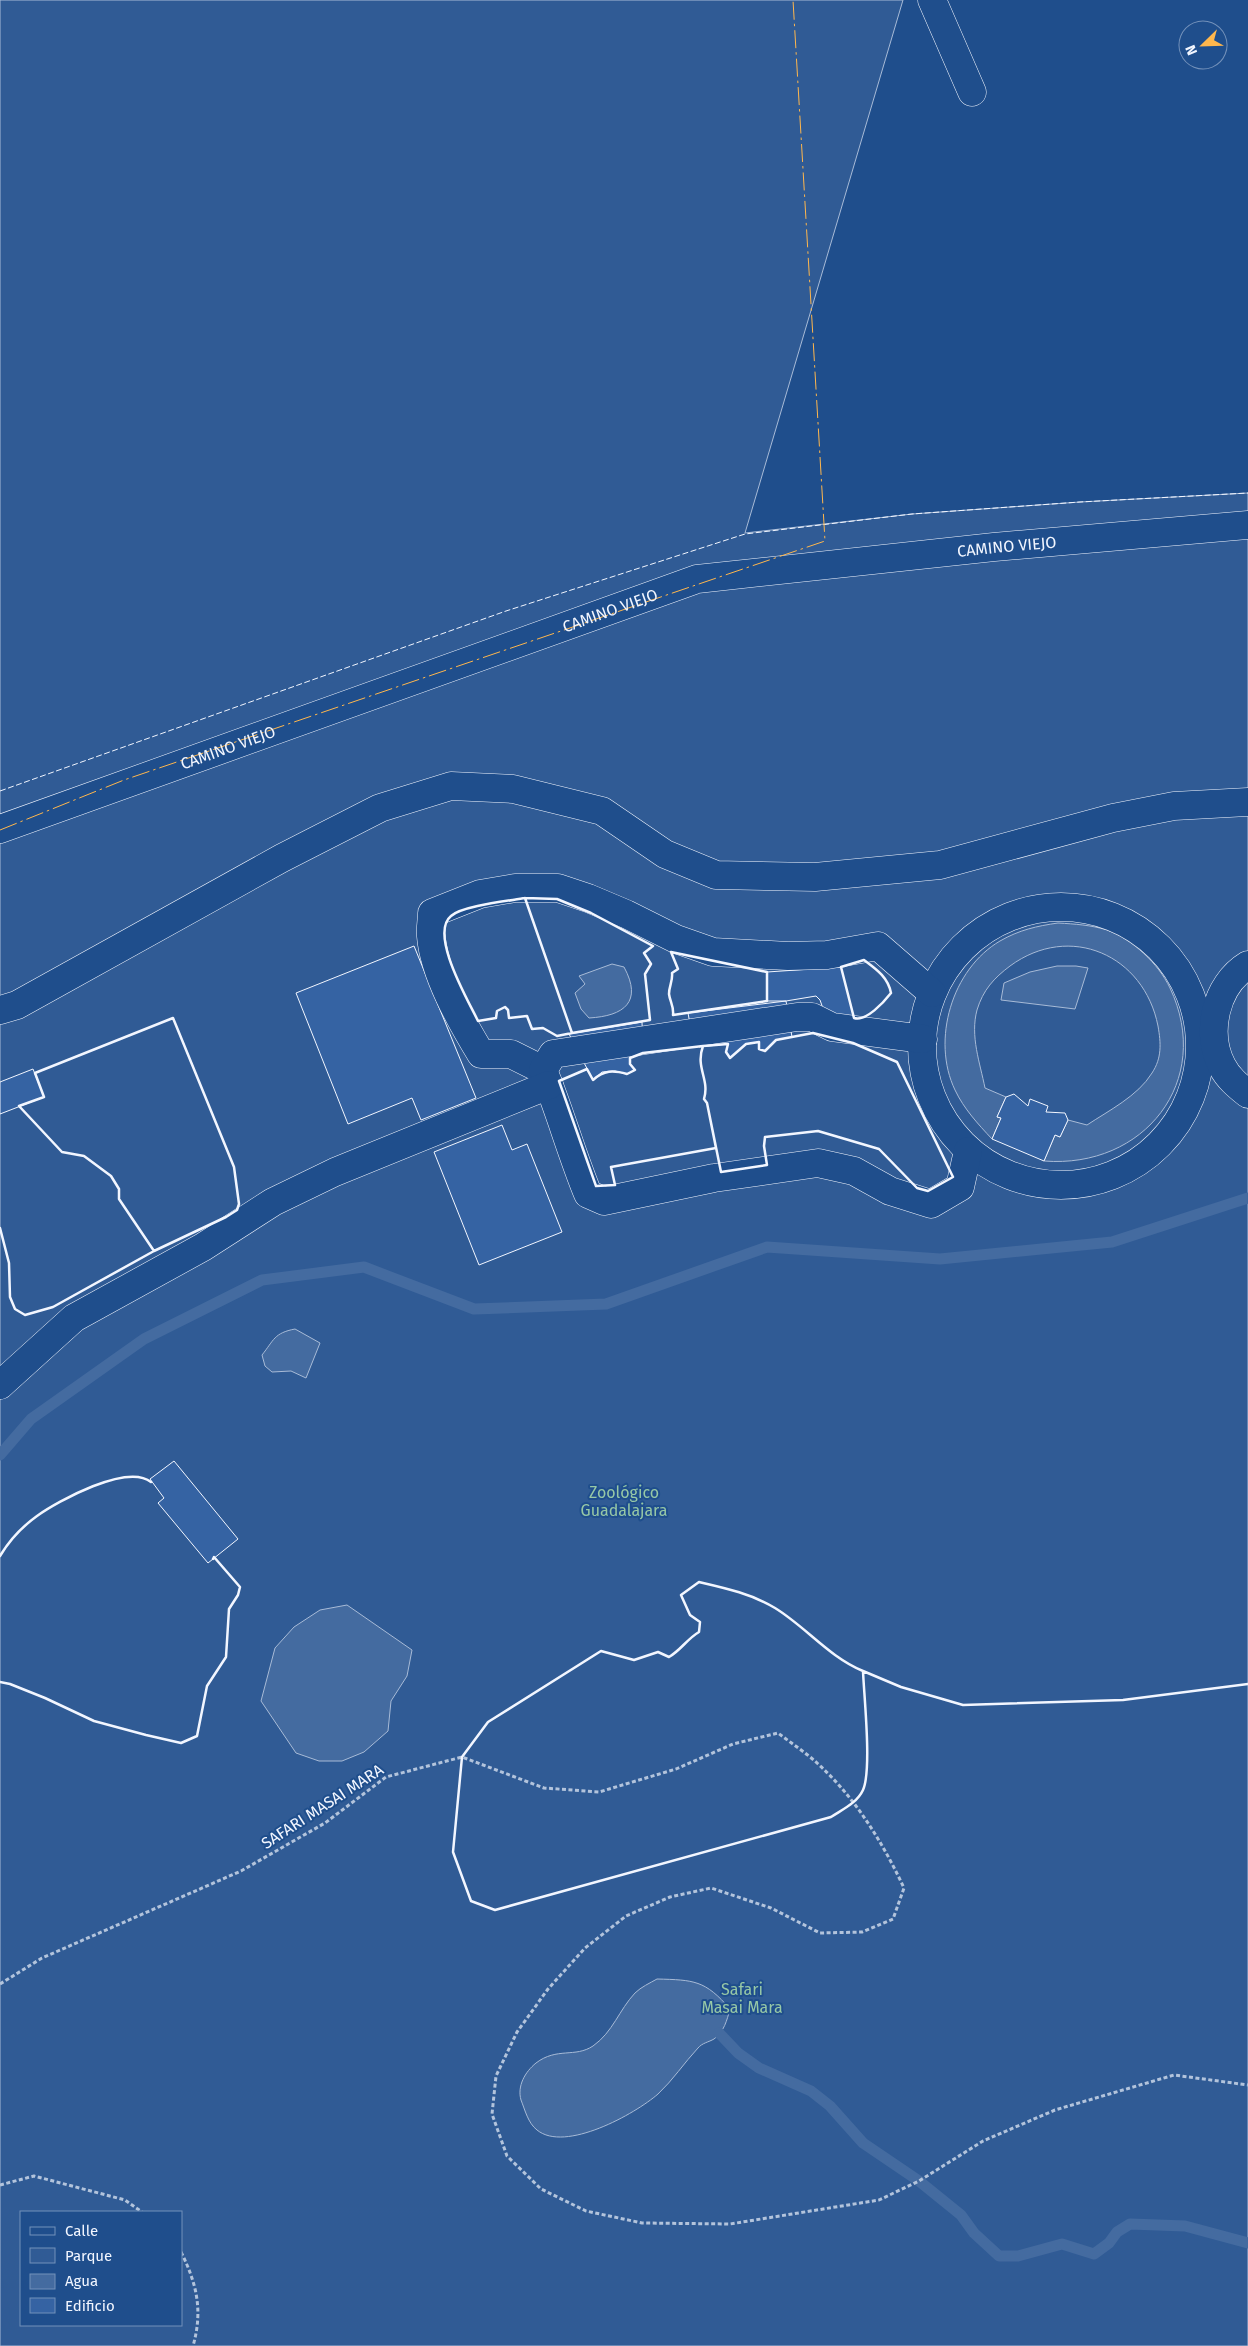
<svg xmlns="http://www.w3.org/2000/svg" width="1248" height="2346" font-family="'Fira Sans',sans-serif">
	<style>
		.green { fill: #305b95; stroke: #a8bbd7; fill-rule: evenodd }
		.water { fill: #446ba0; stroke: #a8bbd7 }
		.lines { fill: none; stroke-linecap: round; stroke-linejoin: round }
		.stream { stroke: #446ba0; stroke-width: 11 }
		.building { fill: #3563a3; stroke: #f2f6ff }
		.street-casing { stroke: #f2f6ff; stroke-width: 29 }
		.path { stroke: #b3c4dc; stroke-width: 3; stroke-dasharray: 4 2.5; stroke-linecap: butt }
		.street { stroke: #1f4e8c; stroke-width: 28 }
		.fence { stroke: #f2f6ff; stroke-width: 1; stroke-dasharray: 6 2.5; stroke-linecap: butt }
		.wall { stroke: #f2f6ff; stroke-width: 2.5 }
		.power { stroke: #ffb74d; stroke-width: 1; stroke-dasharray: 18 4 2.5 4; stroke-linecap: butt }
		.labels { text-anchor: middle; stroke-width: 4; stroke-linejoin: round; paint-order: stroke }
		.street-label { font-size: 16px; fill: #f2f6ff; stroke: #1f4e8c }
		.park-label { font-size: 16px; fill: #97c8a6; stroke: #1f4e8c }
	</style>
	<rect width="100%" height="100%" fill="#1f4e8c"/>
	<path class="green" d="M0,0H903L745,533L912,514L1080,502L1248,493V2346H0ZM21,2212H181V2325H21Z"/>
	<path class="water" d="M1058,923C1075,924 1091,925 1107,930C1133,940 1158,963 1170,988C1214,1081 1144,1169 1044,1161L1055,1135L1060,1137L1068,1120L1087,1125C1108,1111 1138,1096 1152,1073C1162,1058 1161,1043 1158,1026C1144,955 1070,922 1010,966C994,978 983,990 977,1010C970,1036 980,1063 985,1088L1006,1097L997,1117L1001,1118L992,1139C978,1124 964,1109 955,1090C931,1040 952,969 1000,941C1019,930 1037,926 1058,923Z
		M612,964L624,967C643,1002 624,1016 589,1018L581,1009L575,993L585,984L579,976Z
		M1057,966H1076L1088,968L1075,1009L1001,1000L1004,983L1030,972Z
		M295,1329L320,1343L306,1378L291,1371L272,1372L265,1366L262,1355C274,1340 274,1333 295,1329Z
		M347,1605L412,1650L407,1676L391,1701L388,1731L364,1752L342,1761H319L296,1753L261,1701L275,1648L294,1627L320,1610Z
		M657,1979C694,1980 705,1980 730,2009C727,2020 724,2032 714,2039C709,2042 702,2043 698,2048C684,2063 673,2080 658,2094C635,2114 565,2153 537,2130C528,2123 525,2110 521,2100C517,2086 525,2072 536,2063C557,2047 575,2058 593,2046C613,2032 619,2010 635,1993C641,1987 650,1983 657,1979Z"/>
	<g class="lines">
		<path class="stream" d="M0,1455L31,1419L144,1339L262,1280L364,1267L474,1309L606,1304L767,1247L940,1259L1112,1242L1248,1198
			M719,2033L738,2053L759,2068L811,2091L830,2106L863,2143L919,2181L961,2215L974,2233L999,2256H1018L1062,2244L1094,2254L1109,2243L1117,2232L1130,2224L1185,2226L1248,2243"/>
	</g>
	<path class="building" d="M414,946L476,1098L421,1120L412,1098L348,1124L296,993Z
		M841,967L854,1018L826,1017L820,1000L816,996L786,1001H767V972Z
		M786,1001L792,1037L776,1040L765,1051L759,1049V1042L746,1044L730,1058L726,1052L728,1044L699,1047L690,1024L688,1013Z
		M642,1022L643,1053L630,1058V1064L635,1070L627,1074L615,1071L602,1072L593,1080L569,1034Z
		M33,1069L44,1097L0,1114V1082Z
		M1014,1094L1028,1106L1030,1099L1048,1106L1046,1112L1065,1113L1068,1120L1060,1137L1055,1135L1044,1161L992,1139L1001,1118L997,1117L1006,1097Z
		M502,1125L512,1150L527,1144L562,1232L479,1265L434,1152Z
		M174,1461L238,1539L208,1563L158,1503L164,1498L150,1479Z"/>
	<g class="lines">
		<g class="street-casing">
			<g id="street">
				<path d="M932,0L972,92"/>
				<path id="s1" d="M0,829L697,579L994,547L1248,525"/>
				<circle cx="1061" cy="1046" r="139"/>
				<path d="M1248,965C1215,985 1205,1033 1222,1066C1228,1078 1238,1086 1248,1094"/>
				<path d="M932,993L878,946L827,955L788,956L713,952L676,939L626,914L588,898L558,888H515L480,894L432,913C432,920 430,929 431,936C434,974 461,1021 481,1054H511L543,1070C560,1111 571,1153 588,1194L604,1201L714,1178L818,1163L854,1171L890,1191L931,1204L960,1187L968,1151"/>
				<path d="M0,1010L17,1005L282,858L380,808L451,786L513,789L602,811L665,854L716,875L815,877L940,865L1113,818L1174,806L1248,802"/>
				<path d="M543,1070L553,1054L797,1017H812L832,1027L923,1039"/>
				<path d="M0,1385L74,1318L203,1247L273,1202L335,1172L549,1085"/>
			</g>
		</g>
		<path class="path" d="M0,1984L42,1958L241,1871L325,1823L386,1777L462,1757L544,1788L599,1792L676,1769L733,1744L778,1733C791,1743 805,1752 817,1763C855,1797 883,1843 904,1888L893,1919L862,1932L820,1933L771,1908L711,1888L670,1897L626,1916L585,1948L548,1989L517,2032L496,2076L492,2114L507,2156L541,2189L586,2211L642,2223L730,2224L879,2200L919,2181L983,2141L1055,2110L1174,2075L1248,2085
			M0,2185L34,2176L125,2200L142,2212
			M181,2252C197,2284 203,2311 193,2346"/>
		<use href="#street" class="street"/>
		<path class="fence" d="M0,791L506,611L745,534L912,514L1080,502L1248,493"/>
		<path class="wall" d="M525,898L572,1033L557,1036L543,1028L532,1029L527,1016L509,1018L508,1010L505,1007L497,1011L496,1018L478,1021C468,1000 429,934 451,916C462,906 508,901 525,898Z
			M525,898L557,899L591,913L653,946L644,953L651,964L645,974L650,1020L572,1033Z
			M671,952L767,972V1001L673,1015C674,1006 670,1002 669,994C669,986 673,981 672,973L678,969Z
			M864,960C876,969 888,977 891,993C884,1002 866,1022 854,1018L841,967Z
			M173,1018L234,1167L239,1204L237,1210L226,1217L154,1251L119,1199V1189L111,1176L84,1156L62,1152L19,1106L44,1097L35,1073Z
			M813,1033L853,1043L897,1062L953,1177L928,1191L917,1188L879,1149L818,1131L765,1137L764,1146L767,1165L721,1172L707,1103L704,1099C710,1079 695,1068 703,1046L728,1044L726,1052L730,1058L746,1044L759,1042V1049L765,1051L776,1040Z
			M703,1046C695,1068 710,1079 704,1099L707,1103L716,1148L611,1167L615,1185L596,1186L559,1081L587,1069L593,1080C604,1070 613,1070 627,1074L635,1070L630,1064V1058L643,1053Z
			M0,1228L9,1263L10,1297L15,1309L25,1315L53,1307L154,1251
			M0,1556C9,1541 23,1526 37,1516C58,1501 127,1463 151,1482
			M699,1582C725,1588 752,1594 775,1608C806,1627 829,1657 863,1671C864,1696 872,1770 863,1790C857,1803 843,1809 831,1817L495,1910L471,1901L453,1852L462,1757L488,1722L601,1651L634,1660L658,1652L669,1657C681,1650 687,1639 699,1632L700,1622L690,1615L681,1595Z
			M863,1671L901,1687L963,1705L1123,1700L1248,1684
			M0,1682L10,1684L45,1698L94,1721L146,1735L181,1743L197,1736L207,1686L226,1657L229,1609L238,1595L240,1587L214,1557L213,1559"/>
		<path class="power" d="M0,830L124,780L825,541L793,0"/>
	</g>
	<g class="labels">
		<g class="street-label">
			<text dy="6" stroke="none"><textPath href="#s1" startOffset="1052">CAMINO VIEJO</textPath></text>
			<text dy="6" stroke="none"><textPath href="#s1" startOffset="648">CAMINO VIEJO</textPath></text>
			<text dy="6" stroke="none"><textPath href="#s1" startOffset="242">CAMINO VIEJO</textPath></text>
			<text transform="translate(322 1806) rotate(-33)" y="6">SAFARI MASAI MARA</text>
		</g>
		<g class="park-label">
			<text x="624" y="1498">Zoológico<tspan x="624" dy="18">Guadalajara</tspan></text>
			<text x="742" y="1995">Safari<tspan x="742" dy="18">Masai Mara</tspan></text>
		</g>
	</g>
	<rect x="20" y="2211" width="162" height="115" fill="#1f4e8c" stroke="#7391ba"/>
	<rect x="30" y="2227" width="25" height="8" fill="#1f4e8c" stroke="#7391ba"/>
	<text x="65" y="2236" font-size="15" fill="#f2f6ff">Calle</text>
	<rect x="30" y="2248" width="25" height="15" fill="#305b95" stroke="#7391ba"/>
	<text x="65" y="2261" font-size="15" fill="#f2f6ff">Parque</text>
	<rect x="30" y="2274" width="25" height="15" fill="#446ba0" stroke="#7391ba"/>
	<text x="65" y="2286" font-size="15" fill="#f2f6ff">Agua</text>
	<rect x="30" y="2298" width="25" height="15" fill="#3563a3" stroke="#7391ba"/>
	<text x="65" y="2311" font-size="15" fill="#f2f6ff">Edificio</text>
	<g transform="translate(1203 45) rotate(247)"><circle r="24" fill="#1f4e8c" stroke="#7391ba"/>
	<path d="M0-4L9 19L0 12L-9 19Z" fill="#ffb74d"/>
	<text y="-8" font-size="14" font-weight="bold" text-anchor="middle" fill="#f2f6ff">N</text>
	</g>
</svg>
